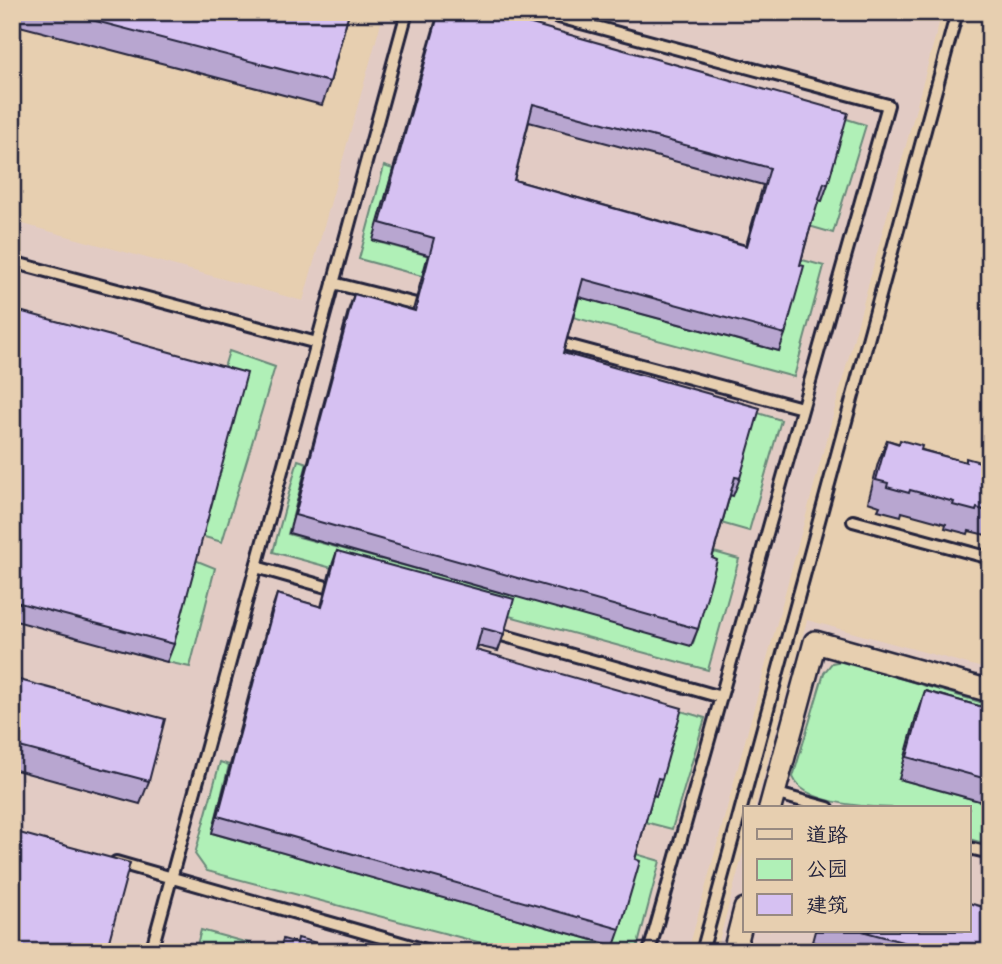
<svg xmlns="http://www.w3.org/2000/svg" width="1002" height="964" font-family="'Gochi Hand','LXGW WenKai TC',sans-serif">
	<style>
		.built { fill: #e2cbc4 }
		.green { fill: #b0f0b7; stroke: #698979; stroke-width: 2 }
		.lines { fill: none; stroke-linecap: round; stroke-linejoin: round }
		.lane-casing { stroke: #22223b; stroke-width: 16 }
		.street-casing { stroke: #22223b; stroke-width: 26 }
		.lane { stroke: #e7cfb0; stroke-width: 10 }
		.street { stroke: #e7cfb0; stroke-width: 21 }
		.wall { fill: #b8a6d0; stroke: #22223b; stroke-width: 2; fill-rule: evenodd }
		.building { fill: #d6c1f2; stroke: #22223b; stroke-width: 2; fill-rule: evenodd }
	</style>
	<rect width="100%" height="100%" fill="#e7cfb0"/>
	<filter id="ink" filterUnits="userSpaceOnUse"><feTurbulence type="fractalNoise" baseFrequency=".0143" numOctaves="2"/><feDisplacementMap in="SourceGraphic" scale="14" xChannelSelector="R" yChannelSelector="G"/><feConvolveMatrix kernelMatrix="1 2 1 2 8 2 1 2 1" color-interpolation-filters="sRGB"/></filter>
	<g filter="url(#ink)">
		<path class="built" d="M384,12H942L688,952H12V221L303,301Z
			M807,620L990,670V952H716L745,846V931H969V808H755Z"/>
		<path class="green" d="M808,107L866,125L833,233L809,226Z
			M384,166L393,169L374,241L779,351L799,259L824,266L794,377L359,259Z
			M229,351L275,367L222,542L201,536L219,384Z
			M729,404L781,420L749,531L721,523Z
			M298,460L307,463L288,534L693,644L712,577L708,576L714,552L739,559L708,670L273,552Z
			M195,560L215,568L190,667L167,662Z
			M842,661L990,705V733L899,779L990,804V845L969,839V808C933,808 808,816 793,777L824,673L832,663Z
			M653,703L705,718L672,829L645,822L653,792L657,793L677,724Z
			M220,762L229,765L212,833L614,946L636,854L660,861L636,952H516L207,871L195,854Z
			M201,930L252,944L250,952H195Z"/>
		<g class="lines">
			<g class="lane-casing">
				<path id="lane" d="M540,12L888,105L649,952
					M12,262L317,343
					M333,283L428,307
					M552,341L802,408
					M853,521L990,558
					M256,567L337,590
					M491,632L721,697
					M774,793L828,808
					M969,848L990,853
					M116,862L433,952
					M151,952L407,12
					M702,952L957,12"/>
			</g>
			<g class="street-casing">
				<path id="street" d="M770,808L815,642L990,691
					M734,952L745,909"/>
			</g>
			<use href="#lane" class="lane"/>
			<use href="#street" class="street"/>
		</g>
		<path class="wall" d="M12,12H349L330,82L322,105L12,24Z
			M438,12H489L828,184L822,201L818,200L800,265L785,334L779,351L579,297L563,353L740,478L733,496L730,495L712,558L698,629L691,646L289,533L348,311L354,294L413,310L428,255L373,240ZM529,122L763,185L746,245L514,180Z
			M12,309L174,644L167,662L12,620Z
			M887,440L990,469V536L969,531L968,534L945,528L946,524L902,512L901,516L878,510L880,506L868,502L878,463Z
			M337,551L504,634L498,651L477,646L476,650L662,779L656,796L653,795L635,859L620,929L614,946L212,833L271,611L277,594L321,607L331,568Z
			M12,678L149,781L140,804L12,769Z
			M925,691L990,709V804L899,779L917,713Z
			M815,931H969L990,952H849L812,942Z"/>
		<path class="building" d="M61,12H349L330,82Z
			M439,12H489L848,113L828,184L824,183L806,242L800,265L804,266L785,334L583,279L563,353L760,408L740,478L735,477L712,558L717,560L698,629L295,515L354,294L415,311L434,238L380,223ZM533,104L770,168L747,246L514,180Z
			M12,309L247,373L174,644L12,601Z
			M887,440L899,444L900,440L922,446L921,450L966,462V458L987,464L986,468L990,469V512L977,508L976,511L953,505L954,502L910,490L909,493L887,487L888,483L876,480Z
			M337,551L514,599L504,634L482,628L476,650L682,708L662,779L658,778L635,859L640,861L620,929L218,816L277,594L322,607Z
			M12,678L165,719L149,781L12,745Z
			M925,691L990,709V780L907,757Z
			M12,831L130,863L106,952H12Z
			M969,903L990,909V952H939L862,931H969Z
			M298,938L350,952H279L283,939L297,943Z"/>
	</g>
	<rect width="1002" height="964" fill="none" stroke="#e7cfb0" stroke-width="42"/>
	<rect x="21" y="21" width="960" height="922" fill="none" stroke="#22223b" stroke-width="2.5" filter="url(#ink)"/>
	<rect x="743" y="806" width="228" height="126" fill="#e7cfb0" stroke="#988a81" stroke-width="2"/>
	<rect x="757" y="829" width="35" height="10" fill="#e7cfb0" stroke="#988a81" stroke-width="2"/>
	<text x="806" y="842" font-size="21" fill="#22223b">道路</text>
	<rect x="757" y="859" width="35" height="21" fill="#b0f0b7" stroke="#988a81" stroke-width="2"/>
	<text x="806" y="876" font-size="21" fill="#22223b">公园</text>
	<rect x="757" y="894" width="35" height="21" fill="#d6c1f2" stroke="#988a81" stroke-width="2"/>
	<text x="806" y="912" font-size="21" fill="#22223b">建筑</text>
</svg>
